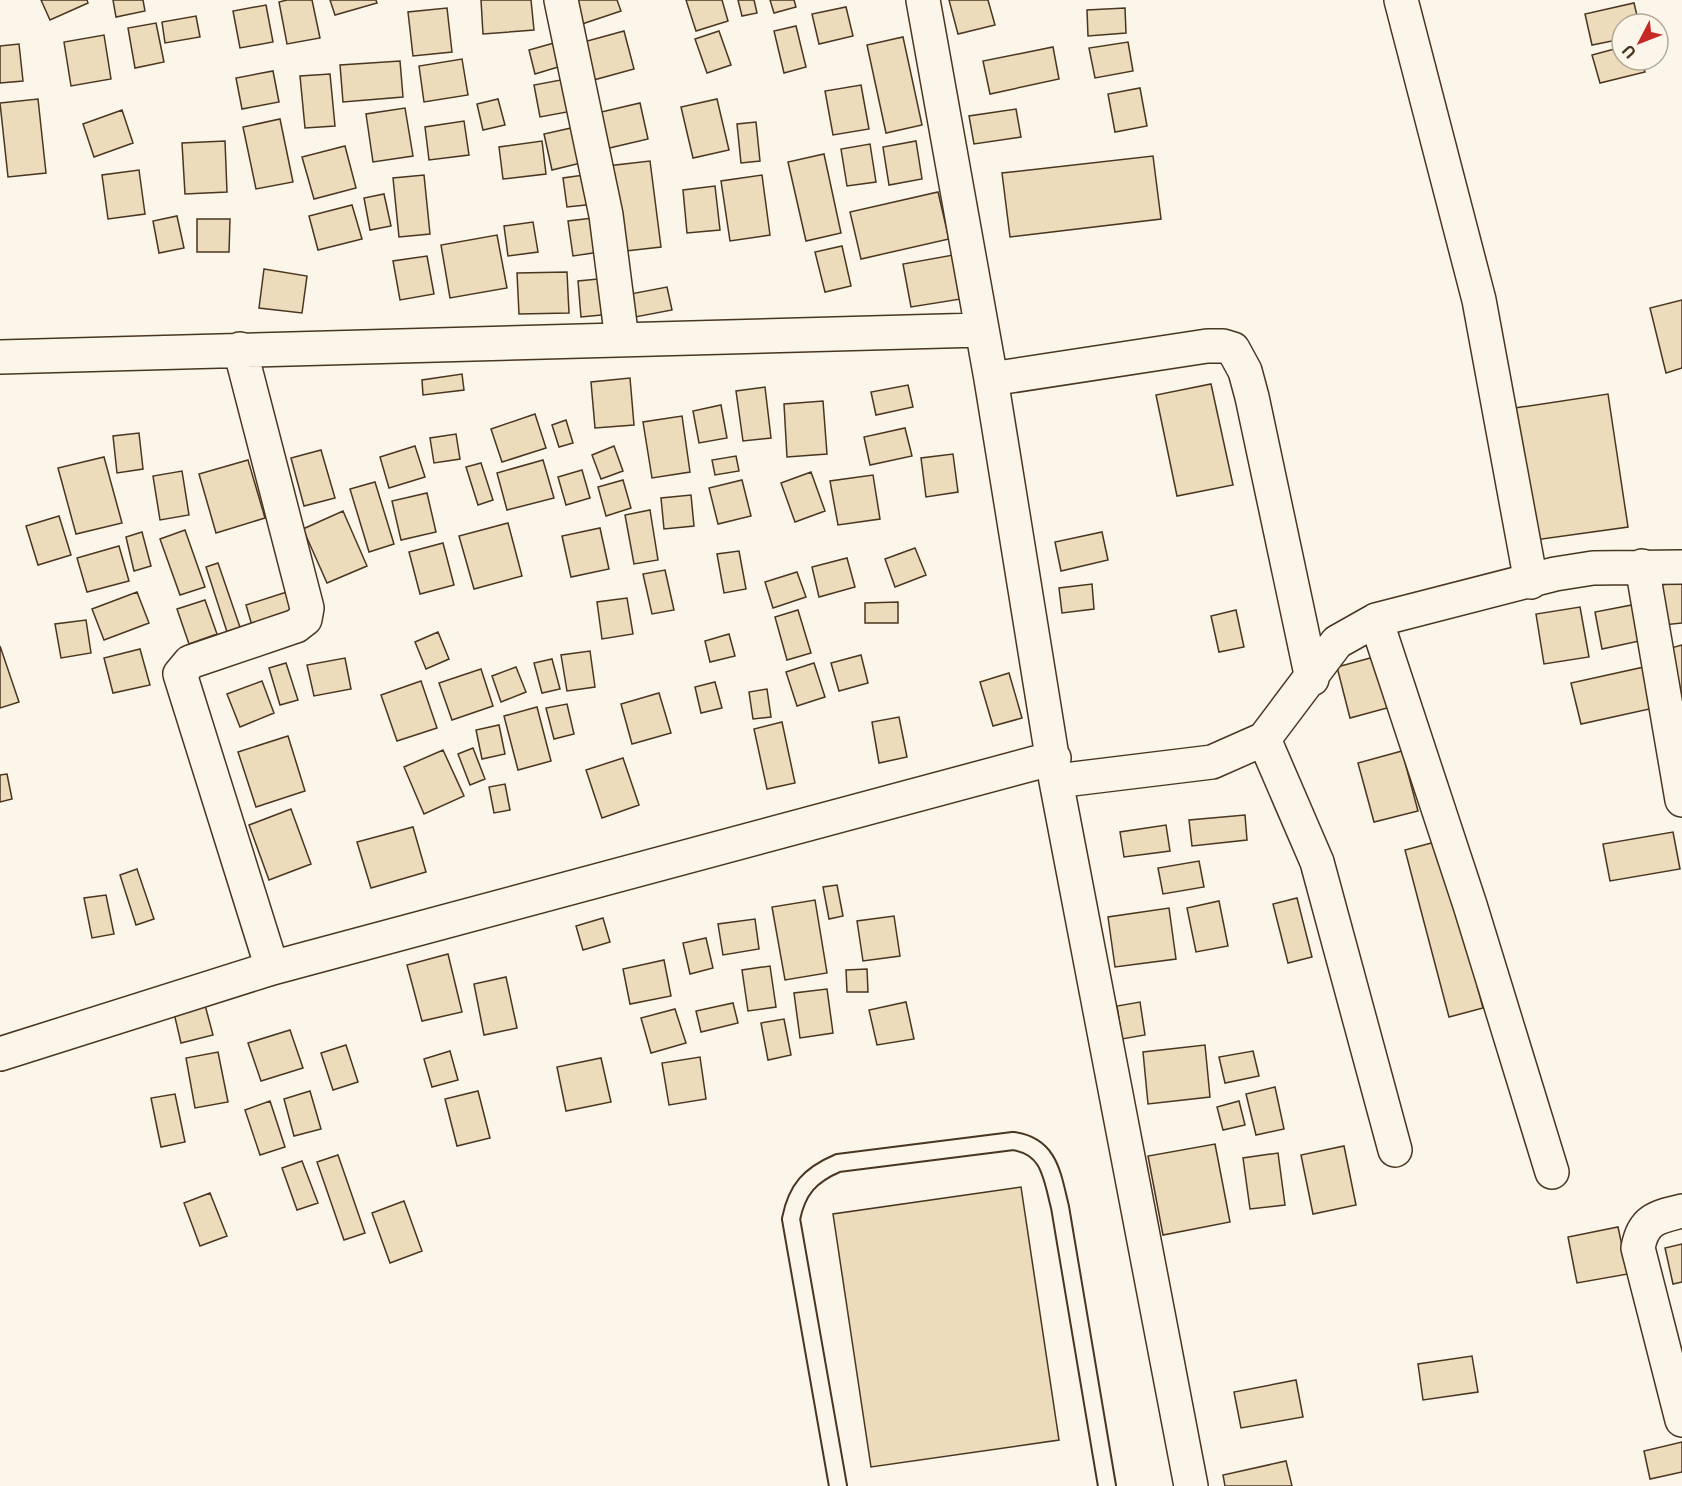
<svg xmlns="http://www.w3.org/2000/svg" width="1682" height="1486" font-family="'Public Sans',sans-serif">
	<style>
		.building { fill: #ecdcbc; stroke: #4a3520; stroke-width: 1.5 }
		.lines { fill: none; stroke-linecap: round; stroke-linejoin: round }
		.service-casing { stroke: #4a3520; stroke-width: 20 }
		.minor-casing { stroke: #4a3520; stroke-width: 36 }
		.service { stroke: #fbf6e9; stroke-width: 16 }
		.minor { stroke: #fbf6e9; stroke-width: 33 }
	</style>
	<rect width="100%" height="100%" fill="#fbf6e9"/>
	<path class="building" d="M41,0H87L88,3L50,20Z
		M113,0H143L145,11L116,17Z
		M287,0H312L320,38L287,44L279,2Z
		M330,0H376L377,3L335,15Z
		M481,0H531L534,30L483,34Z
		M573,0H617L621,11L582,24Z
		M686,0H722L728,21L696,31Z
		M738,0H754L757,13L742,16Z
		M770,0H794L796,7L774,13Z
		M949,0H988L995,25L958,34Z
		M1634,3L1639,24H1622V39L1592,45L1585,14Z
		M266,5L273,42L240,48L233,11Z
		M846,7L853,36L819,44L812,14Z
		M447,8L452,52L413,56L408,12Z
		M1125,8L1126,33L1088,36L1087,10Z
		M196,16L200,37L165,43L162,22Z
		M156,23L164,62L135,68L128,28Z
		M796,26L806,67L784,73L774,31Z
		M624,31L634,69L590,81L580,43Z
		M719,31L731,65L707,73L695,39Z
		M104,35L111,79L71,86L64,42Z
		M903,37L922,125L886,133L867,45Z
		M561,41L568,64L535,74L529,50Z
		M1128,42L1133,71L1095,78L1089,48Z
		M19,44L23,81L0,83V46Z
		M1053,47L1059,79L990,94L983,61Z
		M1622,47V60H1642L1645,72L1600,83L1592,55Z
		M462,59L468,95L424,102L419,66Z
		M400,61L403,97L343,102L340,65Z
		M273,71L279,102L242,109L236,78Z
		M330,74L335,126L305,128L300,76Z
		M571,78L578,110L540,117L534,85Z
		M861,85L869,129L833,135L825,91Z
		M1140,88L1147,126L1115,132L1108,94Z
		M38,99L46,173L8,177L0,103Z
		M498,99L505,125L483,130L477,104Z
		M717,99L729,150L693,158L681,107Z
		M640,103L648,139L605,149L597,113Z
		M405,108L413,156L373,162L366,114Z
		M1016,109L1021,137L974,144L969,116Z
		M122,110L133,143L94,157L83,124Z
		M280,119L293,182L256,189L243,127Z
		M464,121L469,155L429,160L425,127Z
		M756,122L760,161L741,163L737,124Z
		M580,126L589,161L552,170L544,134Z
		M225,141L227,192L185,194L182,143Z
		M542,141L546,174L503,179L499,147Z
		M916,141L922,179L889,185L883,147Z
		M870,144L876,182L847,186L841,149Z
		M345,146L356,188L314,199L302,157Z
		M824,154L841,233L806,241L788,162Z
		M1153,156L1161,219L1010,237L1002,173Z
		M650,161L661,247L617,252L607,166Z
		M139,170L145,214L108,219L102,175Z
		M591,174L595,204L567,207L563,178Z
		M424,175L430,234L399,237L393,178Z
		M762,175L770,235L730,241L721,181Z
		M715,186L720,230L687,233L683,190Z
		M938,192L949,239L861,259L850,212Z
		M384,194L391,226L370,230L364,198Z
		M352,205L362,239L318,250L309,216Z
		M177,216L184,248L159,253L153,221Z
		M601,217L606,251L573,256L568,221Z
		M197,219H230L229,252H197Z
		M533,222L538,252L508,256L504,226Z
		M497,235L507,288L450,298L441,245Z
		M842,246L851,286L825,292L815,252Z
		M953,255L961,299L911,307L903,264Z
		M427,256L434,294L400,300L393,261Z
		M264,269L307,276L302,313L259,308Z
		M567,272L569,313L519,314L517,273Z
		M608,278L612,314L581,317L578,281Z
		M667,287L672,310L630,318L625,295Z
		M1682,300V368L1666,373L1650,308Z
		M462,374L464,390L423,395L422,380Z
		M630,378L634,425L595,428L591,382Z
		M1211,384L1233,485L1177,496L1156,395Z
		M908,385L913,407L876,415L871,392Z
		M765,387L771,438L743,441L736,391Z
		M1608,394L1628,527L1535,540L1515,408Z
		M823,401L827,454L787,457L784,404Z
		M721,405L727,438L699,443L693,411Z
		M535,414L546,448L502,462L491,429Z
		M682,416L690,472L652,478L643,422Z
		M566,420L573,443L559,447L552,425Z
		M905,428L912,456L870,465L864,437Z
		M139,433L143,469L117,473L113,436Z
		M456,434L460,459L434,463L430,438Z
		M415,446L425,477L389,488L380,457Z
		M614,446L623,471L601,479L592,455Z
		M321,450L335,498L304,506L291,458Z
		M953,454L958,492L926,497L921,458Z
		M736,456L739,471L715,475L712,460Z
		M104,457L122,523L76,534L58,468Z
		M248,460L265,518L216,533L199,474Z
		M543,460L554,498L507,510L497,473Z
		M481,463L493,500L478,505L466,467Z
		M582,470L590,498L566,505L558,477Z
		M182,471L189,515L160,520L153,476Z
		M811,472L825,511L795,522L781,483Z
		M873,475L880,519L838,525L830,481Z
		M623,480L631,508L606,516L598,487Z
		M742,480L751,516L718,524L709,488Z
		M375,482L394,544L369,552L350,489Z
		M427,493L436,532L401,540L392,501Z
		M691,495L694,526L664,529L661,498Z
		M650,510L658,560L634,564L625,515Z
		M343,511L367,566L327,583L303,529Z
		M59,516L71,555L38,565L26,526Z
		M508,523L522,576L474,589L459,536Z
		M600,528L609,569L571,577L562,536Z
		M185,530L205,587L180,595L160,539Z
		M142,532L151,566L134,571L126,537Z
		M1102,532L1108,560L1061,571L1055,542Z
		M443,543L454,585L420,594L409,552Z
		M119,546L129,581L87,592L77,558Z
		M915,548L926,575L895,587L885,559Z
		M739,551L746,589L724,593L717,554Z
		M847,558L855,587L819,597L812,567Z
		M218,563L242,633L229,638L206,567Z
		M665,570L674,610L652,614L643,574Z
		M797,572L806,597L773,608L765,582Z
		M1682,583V623L1663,625L1659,585Z
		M1092,584L1094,609L1062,613L1059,588Z
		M293,590L301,613L253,629L246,605Z
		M137,592L149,623L104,640L92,609Z
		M627,598L633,634L602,639L597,602Z
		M205,600L217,634L189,644L177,609Z
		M898,602V623H865V603Z
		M1637,604L1644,640L1602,649L1595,612Z
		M1580,607L1589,657L1544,664L1536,614Z
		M798,610L811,653L787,660L775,617Z
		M1236,610L1244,647L1219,652L1211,616Z
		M86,620L91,653L61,658L55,624Z
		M438,632L449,659L426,669L415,642Z
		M729,634L735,656L710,662L705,641Z
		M1682,645V693L1681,694L1671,648Z
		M0,646L19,702L0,708Z
		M140,649L150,685L113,693L104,658Z
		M590,651L595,687L567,691L561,655Z
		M861,655L868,683L839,691L831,663Z
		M1374,657L1387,708L1350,718L1337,667Z
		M345,658L351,689L314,696L307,665Z
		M552,659L560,689L542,693L534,663Z
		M286,663L298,700L280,705L269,668Z
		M814,663L825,697L797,706L786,672Z
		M516,667L526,692L501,702L492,676Z
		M1644,667L1654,708L1581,724L1571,683Z
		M481,669L493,706L452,720L439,683Z
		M1009,673L1022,718L993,726L980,682Z
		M262,681L274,713L240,727L227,694Z
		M421,681L437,728L397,741L381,695Z
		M715,682L722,708L701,713L695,687Z
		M767,689L771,717L753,719L749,692Z
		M659,693L671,733L632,744L621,704Z
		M567,704L574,734L554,739L546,708Z
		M537,707L551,761L518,770L504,716Z
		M899,717L907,757L879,763L872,722Z
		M782,722L795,783L767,789L754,729Z
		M499,725L505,754L482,759L476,730Z
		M288,736L305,791L256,807L238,752Z
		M473,748L485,779L470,785L458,754Z
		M443,750L464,796L424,814L404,767Z
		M1402,751L1418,811L1374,822L1358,763Z
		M623,758L639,805L602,818L586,770Z
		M7,774L12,799L0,802V775Z
		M505,784L510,810L494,813L489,787Z
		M291,809L311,864L269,880L249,825Z
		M1245,815L1247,840L1192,846L1189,820Z
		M1166,825L1170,851L1124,857L1120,832Z
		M413,827L426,872L371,888L357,842Z
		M1673,832L1680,869L1610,881L1603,844Z
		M1439,841L1483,1008L1449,1017L1405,850Z
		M1199,861L1204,887L1163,894L1158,868Z
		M137,869L154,919L136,925L120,875Z
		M837,885L843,916L829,919L823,887Z
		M106,895L114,934L92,938L84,898Z
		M1297,898L1312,957L1288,963L1273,904Z
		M815,900L827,973L785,980L772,907Z
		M1219,901L1228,946L1196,952L1187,908Z
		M1169,908L1176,959L1115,967L1108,917Z
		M894,916L900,956L863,961L857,921Z
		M603,918L610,942L583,950L576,926Z
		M755,919L759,949L723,955L718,924Z
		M706,938L713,968L690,974L683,943Z
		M448,954L462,1012L422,1021L407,965Z
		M664,960L671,996L630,1004L623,969Z
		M770,966L776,1007L748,1011L742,970Z
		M867,969L868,992H847L846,970Z
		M506,977L517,1028L484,1035L474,984Z
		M827,989L833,1033L800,1038L794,993Z
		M906,1002L914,1039L877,1045L869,1010Z
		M1140,1002L1145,1035L1122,1039L1117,1006Z
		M733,1003L738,1023L701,1032L696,1011Z
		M205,1005L213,1035L181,1043L174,1013Z
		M675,1009L686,1043L651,1053L641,1018Z
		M784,1019L791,1055L768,1060L761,1023Z
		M290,1030L303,1068L261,1081L248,1043Z
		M346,1045L358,1082L333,1090L321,1053Z
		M1205,1045L1210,1097L1148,1104L1143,1052Z
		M450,1051L458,1080L432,1087L424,1059Z
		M1253,1051L1259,1076L1225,1083L1219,1057Z
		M218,1052L228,1102L195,1108L186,1058Z
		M700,1057L706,1099L669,1105L662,1063Z
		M601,1058L611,1102L566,1111L557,1067Z
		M1275,1087L1284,1129L1256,1135L1246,1094Z
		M310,1091L321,1129L294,1136L284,1099Z
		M478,1091L490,1138L457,1146L445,1099Z
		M175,1094L185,1142L161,1147L151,1098Z
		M270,1101L285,1147L260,1155L245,1110Z
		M1239,1101L1245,1125L1223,1130L1217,1107Z
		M1215,1144L1230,1222L1163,1235L1148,1156Z
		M1344,1146L1356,1205L1313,1214L1301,1155Z
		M1278,1153L1285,1205L1250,1209L1243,1158Z
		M338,1155L365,1233L344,1240L317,1162Z
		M302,1161L318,1203L297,1210L282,1168Z
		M1021,1187L1059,1440L871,1467L833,1214Z
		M210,1193L227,1236L200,1246L184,1203Z
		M404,1201L422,1251L390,1263L372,1213Z
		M1618,1227L1628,1274L1577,1283L1568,1237Z
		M1682,1244V1282L1673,1284L1665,1248Z
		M1472,1356L1478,1392L1423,1400L1418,1364Z
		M1296,1380L1303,1417L1241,1428L1234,1392Z
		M1682,1442V1472L1650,1479L1644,1451Z
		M1286,1461L1292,1486H1225L1223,1475Z"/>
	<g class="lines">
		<g class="service-casing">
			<path id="service" d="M838,1486L791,1219C797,1189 810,1175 838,1163L1013,1141C1050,1146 1052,1176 1060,1207L1107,1486"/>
		</g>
		<g class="minor-casing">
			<path id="minor" d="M561,0L606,215L622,340
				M923,0L991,379L1056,781L1191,1486
				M1401,0L1479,300L1531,582
				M240,349L307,608L305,619L296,626L190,662L180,674L272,968
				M0,357L980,330
				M991,379L1207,346H1223L1233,349L1245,371L1252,397L1312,679
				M1642,566L1682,800
				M1376,620L1470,905L1552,1172
				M1264,739L1317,862L1395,1150
				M1056,781L1212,762L1264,739L1337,642L1376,620L1555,574L1593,568L1682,567
				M0,1054L272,968L1054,758
				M1682,1211C1656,1217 1643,1220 1638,1248L1682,1420"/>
		</g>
		<use href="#service" class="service"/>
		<use href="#minor" class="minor"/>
	</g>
	<g transform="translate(1640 42) rotate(228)"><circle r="28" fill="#fbf6e9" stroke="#b4a999" stroke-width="1.5"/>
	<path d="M0-4.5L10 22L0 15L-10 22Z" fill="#c62828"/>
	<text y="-9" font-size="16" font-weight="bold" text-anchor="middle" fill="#4a3520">U</text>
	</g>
</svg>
